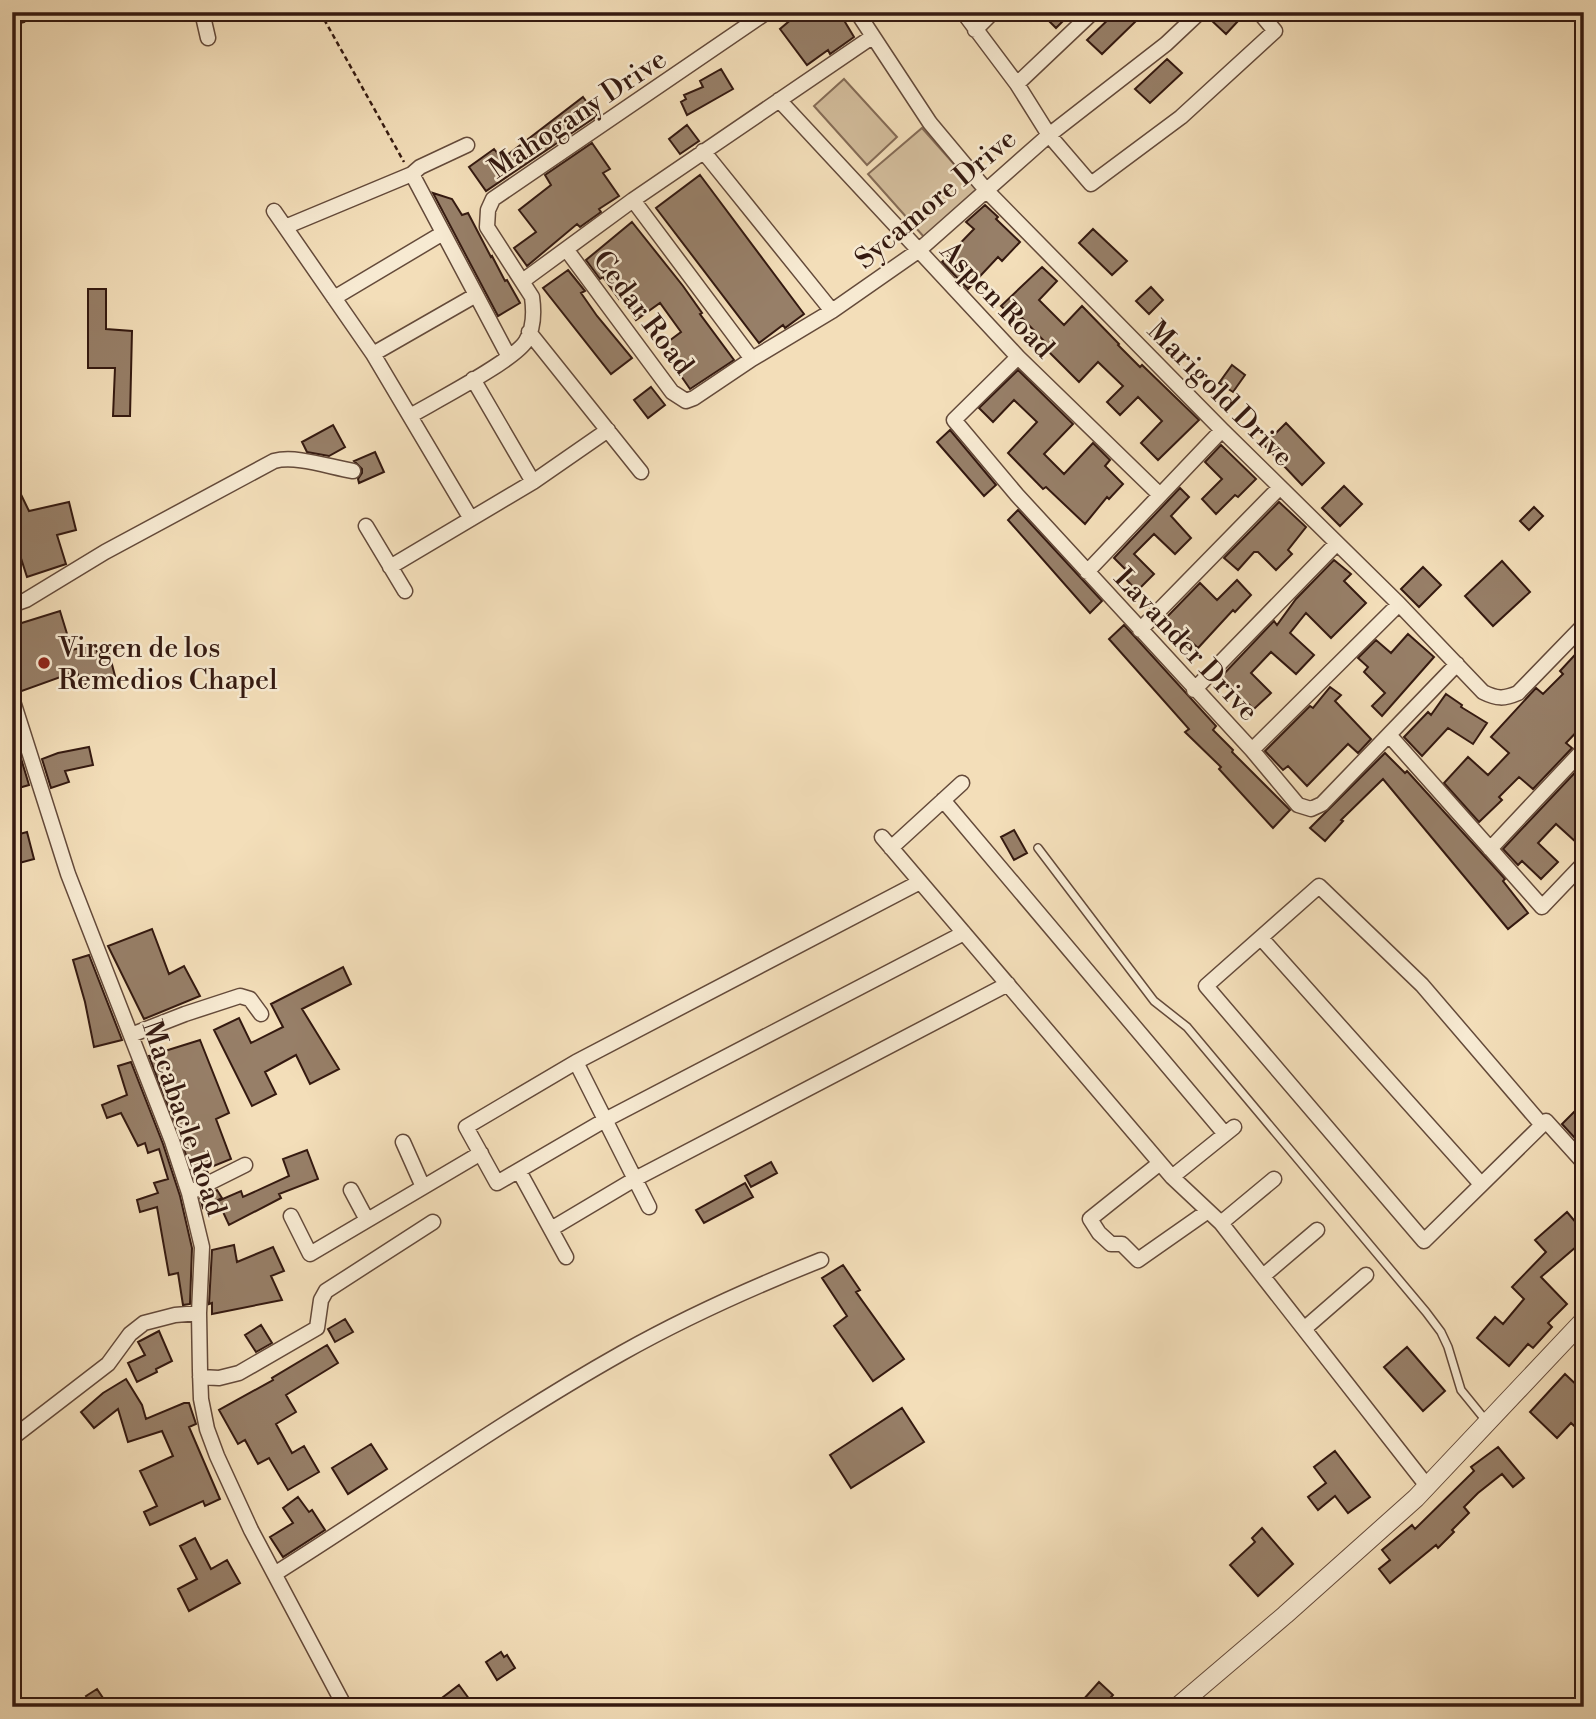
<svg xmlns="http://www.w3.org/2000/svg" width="1596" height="1719" font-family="'Libre Bodoni',serif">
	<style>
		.green { fill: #d3bd9c; stroke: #846b56; stroke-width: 2 }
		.building { fill: #977f68; stroke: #341910; stroke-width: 2 }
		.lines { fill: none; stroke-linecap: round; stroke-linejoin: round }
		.service-casing { stroke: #644a3a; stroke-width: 10 }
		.minor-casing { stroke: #644a3a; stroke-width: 17 }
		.tertiary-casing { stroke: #644a3a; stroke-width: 20 }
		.path { stroke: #341910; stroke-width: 2.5; stroke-dasharray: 5 3.5; stroke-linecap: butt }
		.service { stroke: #f7ead2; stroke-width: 7 }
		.minor { stroke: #f7ead2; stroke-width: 14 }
		.tertiary { stroke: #f7ead2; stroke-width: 18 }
		.poi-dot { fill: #8f2418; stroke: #f7ead2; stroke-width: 2.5 }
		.labels { text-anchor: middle; stroke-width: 5; stroke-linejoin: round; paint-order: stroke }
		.street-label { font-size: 28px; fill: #341910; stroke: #f7ead2 }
		.poi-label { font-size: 28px; fill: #341910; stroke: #f7ead2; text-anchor: start }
	</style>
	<rect width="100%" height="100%" fill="#f3deb9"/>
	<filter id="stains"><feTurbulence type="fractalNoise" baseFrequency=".00286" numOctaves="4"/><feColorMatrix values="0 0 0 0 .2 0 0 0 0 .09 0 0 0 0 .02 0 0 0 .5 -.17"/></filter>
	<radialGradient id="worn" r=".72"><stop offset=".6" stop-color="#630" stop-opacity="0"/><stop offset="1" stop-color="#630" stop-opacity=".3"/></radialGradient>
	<path class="green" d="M844,79L897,137L867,165L814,106Z
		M922,128L977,190L924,237L868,174Z"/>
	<path class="building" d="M800,12H839L854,37L830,54L828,50L807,65L780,29Z
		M1040,12H1072L1056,28Z
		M1116,12H1125L1135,22L1102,54L1087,40Z
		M1219,12H1231L1239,20L1226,34L1211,20Z
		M1167,59L1182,73L1150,103L1135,89Z
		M721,69L733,89L687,115L681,102L686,99L684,95L703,87L700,81Z
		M583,97L597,116L486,191L469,167L494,149L502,159Z
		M687,125L699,141L680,154L669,139Z
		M592,143L610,169L603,173L619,196L599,209L601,212L580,227L577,224L527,266L514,248L536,232L519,210L551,185L545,175Z
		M700,175L804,314L785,328L783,325L759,343L656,208Z
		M433,193L452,199L462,215L468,213L491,257L492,256L505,281L507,280L520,303L498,316Z
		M985,205L998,217L996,219L1020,242L1002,261L998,257L968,289L942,262L974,229L966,222Z
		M632,222L683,286L702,313L700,314L734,360L690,389L661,347L681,332L660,303L636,320L620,298L619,299L603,277L600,279L586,260Z
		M1093,229L1127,261L1112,275L1079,243Z
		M1042,267L1057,281L1039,300L1064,325L1082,306L1119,344L1118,345L1140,367L1142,365L1199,420L1158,460L1141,443L1162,421L1138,397L1120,415L1107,402L1123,386L1098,362L1079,382L1042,345L1045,342L1022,318L1018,322L1001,306Z
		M568,270L585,291L581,293L597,316L632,358L611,374L543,288Z
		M1151,287L1163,300L1149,314L1136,301Z
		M88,289H106V329L132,331L130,416H113L115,368H88Z
		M1232,365L1245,375L1233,392L1219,383Z
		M1018,370L1073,424L1044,454L1064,474L1093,443L1110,460L1105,466L1123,484L1109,499L1107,497L1085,524L1046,487L1043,489L1008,453L1037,422L1014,400L993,422L979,408Z
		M651,387L665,405L648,418L634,400Z
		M1286,423L1324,463L1302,485L1264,445Z
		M333,425L345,447L329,456L307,452L302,442Z
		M950,430L996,485L984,496L937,442Z
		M1221,445L1256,479L1238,497L1235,495L1216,514L1202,499L1222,479L1205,462Z
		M375,452L384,472L359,483L358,479L362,473V469L354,461Z
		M12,476L29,511L69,502L76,530L57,535L66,564L27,577L18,549L12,550Z
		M1344,486L1362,504L1340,526L1322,508Z
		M1180,488L1189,497L1171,516L1191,538L1175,554L1154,534L1134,554L1154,574L1137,591L1123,576L1128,572L1114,558Z
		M1279,502L1306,527L1288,550L1292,554L1276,570L1258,552H1254L1238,570L1224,558Z
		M1534,507L1543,516L1529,530L1520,521Z
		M1018,510L1102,601L1090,613L1008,520Z
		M1334,560L1351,574L1344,581L1366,603L1331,638L1306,613L1290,633L1314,655L1296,674L1271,652L1251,673L1271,693L1254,709L1220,678L1274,621L1277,625L1296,599Z
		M1502,561L1530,592L1493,626L1465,596Z
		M1423,567L1441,585L1419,607L1401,589Z
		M1237,580L1251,595L1235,612L1233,610L1198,648L1179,631L1176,634L1163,621L1200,583L1217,600Z
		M60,611L72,650L95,644L98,655L109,653L115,676L81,685L77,671L19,692L12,689V667L20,666L12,626Z
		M1124,625L1216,726L1213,730L1233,750L1232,752L1290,810L1273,828L1219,769L1221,767L1185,732L1189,729L1109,639Z
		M1408,634L1434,657L1382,716L1372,706L1385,693L1364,672L1368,667L1358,658L1376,640L1391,653Z
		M1584,645V724L1566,743L1572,748L1533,789L1519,777L1499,797L1502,800L1479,822L1444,783L1468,757L1488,775L1509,753L1491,737L1536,688L1543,694L1563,674L1560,671Z
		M1330,687L1341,695L1335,701L1371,739L1358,753L1348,744L1307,786L1288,766L1283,770L1265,751L1310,706L1313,708Z
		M1446,694L1462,705L1461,707L1487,723L1473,744L1448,728L1422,756L1404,737L1428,712L1431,715Z
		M17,745L29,785L12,790V747Z
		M89,747L93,765L65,771L69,782L51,788L42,759L58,753Z
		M1385,753L1405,773L1407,771L1505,879L1503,881L1528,913L1508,929L1383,779L1341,820L1343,821L1325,841L1310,828Z
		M1584,763V835L1577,843L1556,824L1538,843L1558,862L1541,879L1522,861L1518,865L1503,849Z
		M1014,830L1027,853L1014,860L1001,837Z
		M27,832L34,859L12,865V836Z
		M152,929L169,974L184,966L200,996L144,1019L108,946Z
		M89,955L122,1040L94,1047L85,1002L73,960Z
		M343,967L351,984L302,1009L339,1069L310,1084L296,1055L265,1072L276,1094L252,1106L214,1030L239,1018L251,1043L283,1027L271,1004Z
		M200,1040L229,1113L216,1119L231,1159L206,1169L208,1173L195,1179L149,1056Z
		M131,1062L163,1144L180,1196L192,1248L190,1304L183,1305L178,1273L169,1275L157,1207L140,1212L137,1200L158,1193L154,1183L168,1179L159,1149L148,1153L145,1143L138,1146L121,1113L107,1118L102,1105L127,1095L118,1066Z
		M1584,1102V1148L1562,1124Z
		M307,1150L318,1179L279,1194L281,1198L229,1225L218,1201L241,1191L243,1197L289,1176L283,1159Z
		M771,1162L777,1173L751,1187L745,1176Z
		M745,1183L753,1197L704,1223L696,1210Z
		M217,1190L222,1198L203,1208L200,1198Z
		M1567,1212L1584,1232V1240L1541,1277L1567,1304L1548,1323L1552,1327L1533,1348L1528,1344L1509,1366L1477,1338L1495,1317L1503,1324L1524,1299L1512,1287L1546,1252L1535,1240Z
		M234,1245L237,1262L273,1247L284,1271L271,1276L282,1300L212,1314V1303L209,1304L212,1250Z
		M843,1265L860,1290L856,1292L904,1359L873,1381L834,1326L847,1316L822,1278Z
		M345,1319L353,1332L335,1342L328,1329Z
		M261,1325L272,1343L256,1352L245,1335Z
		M159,1331L172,1361L156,1369L157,1372L137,1382L128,1363L145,1355L138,1342Z
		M327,1345L338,1363L286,1395L296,1412L276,1424L292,1453L304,1446L319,1472L288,1490L269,1458L258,1464L245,1440L238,1444L219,1410L273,1380L272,1378Z
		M1407,1347L1445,1391L1423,1411L1384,1367Z
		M1565,1374L1584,1392V1435L1571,1423L1557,1438L1530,1412Z
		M126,1379L142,1405L146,1419L184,1403H189L196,1424L189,1427L220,1499L205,1506L203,1501L150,1525L144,1512L157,1506L140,1471L173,1456L162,1431L128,1442L118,1409L94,1428L81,1412L103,1393Z
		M902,1408L924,1442L851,1488L830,1455Z
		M371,1444L387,1469L348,1494L332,1468Z
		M1498,1447L1524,1478L1513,1487L1502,1474L1478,1493L1464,1507L1469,1513L1452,1530L1454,1532L1438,1548L1436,1545L1390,1583L1379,1569L1390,1560L1382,1550L1412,1525L1415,1529L1474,1471L1471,1467Z
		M1335,1451L1370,1497L1348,1513L1335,1496L1318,1510L1308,1497L1326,1483L1314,1467Z
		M298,1497L309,1512L312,1510L325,1530L283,1557L270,1537L293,1523L283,1508Z
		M1262,1528L1293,1564L1258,1596L1230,1565L1255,1542L1252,1538Z
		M195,1538L211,1569L227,1560L240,1583L189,1611L178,1589L197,1579L180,1546Z
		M501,1652L504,1657L507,1655L515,1668L497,1680L486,1662Z
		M1099,1682L1113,1695L1102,1707H1091L1083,1700Z
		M459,1685L475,1707H430Z
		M97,1689L109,1707H93L86,1696Z"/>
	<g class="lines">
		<g class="service-casing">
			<path id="service" d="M1038,848L1154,1001L1187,1027L1426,1312L1441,1332L1448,1347L1461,1390L1487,1422"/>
		</g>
		<g class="minor-casing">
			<path id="minor" d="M202,12L208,38
				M857,12L930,123L986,190L1222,430L1399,604L1483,692C1497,699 1504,699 1518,693L1584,625
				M963,12L1017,84L1049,135L1091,184L1181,117L1275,31L1259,12
				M975,30L993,12
				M1017,84L1093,12
				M779,100L1018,357L1159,494
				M703,151L832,311
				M412,174L509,357
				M633,200L752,359
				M274,211L373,354L471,519
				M285,227L412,174L420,167L467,145
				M566,249L672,392L686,401L694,398L752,359L832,311L918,251L1049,135L1166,44L1200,12
				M528,277L633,200L872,37
				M334,298L443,233
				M529,332L641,472
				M373,354L476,295
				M1018,357L954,420L1017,495L1252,750L1298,805L1311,809L1322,804L1457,664
				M473,379L533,482
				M410,416C434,402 515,360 526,341C534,328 534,311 532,297L487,227L488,210L493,199L767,12
				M366,526L405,591
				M390,567L533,482L608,430
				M1087,572L1222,430
				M12,605L26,600L105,552L274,461C296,455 329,467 353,471
				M1140,630L1280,487
				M1194,690L1336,544
				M12,698L68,874L172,1141L189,1193L202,1247L199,1313L200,1371L201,1399L207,1429L217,1456L251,1530L345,1707
				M1390,736L1542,907L1584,863
				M1252,750L1399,604
				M943,800L1225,1134
				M882,837L1172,1177L1221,1223L1427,1486
				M891,848L962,783
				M1490,849L1584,749
				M920,882L576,1062L466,1127L497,1183L605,1120L964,933
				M1261,938L1481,1184
				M131,1035L185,1014L240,996L250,999L261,1014
				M576,1062L649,1207
				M1542,1125L1422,985L1319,886L1206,986L1424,1241L1542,1125L1546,1121L1584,1163
				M403,1142L423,1187
				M1160,1163L1090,1219L1099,1233L1111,1244H1122L1138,1260L1208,1211
				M519,1171L566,1257
				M1172,1177L1234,1127
				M351,1190L367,1220
				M189,1193L245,1165
				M291,1216L310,1254L481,1153
				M1221,1223L1274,1179
				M551,1229L635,1179L1008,984
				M1263,1276L1317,1230
				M1304,1329L1366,1275
				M200,1377L219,1378L239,1373L317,1328L321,1300L326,1291L433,1222
				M12,1438L108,1364L130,1334L144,1323L175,1315L199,1313
				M276,1573C392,1500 503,1420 622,1353C686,1317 753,1287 821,1260"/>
		</g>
		<g class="tertiary-casing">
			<path id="tertiary" d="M1177,1707L1285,1615L1416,1498L1584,1320"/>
		</g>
		<path class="path" d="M320,12L404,162
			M12,25L62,12"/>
		<use href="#service" class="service"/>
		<use href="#minor" class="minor"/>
		<use href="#tertiary" class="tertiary"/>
	</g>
	<circle class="poi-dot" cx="44" cy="663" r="7"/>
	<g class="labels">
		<g class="street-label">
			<text transform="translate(577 113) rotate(-34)" y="10">Mahogany Drive</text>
			<text transform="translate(935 198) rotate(-40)" y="10">Sycamore Drive</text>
			<text transform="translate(998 299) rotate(46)" y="10">Aspen Road</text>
			<text transform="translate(644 312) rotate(53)" y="10">Cedar Road</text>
			<text transform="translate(1221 393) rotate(45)" y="10">Marigold Drive</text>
			<text transform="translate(1187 644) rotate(47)" y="10">Lavander Drive</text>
			<text transform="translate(185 1118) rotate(71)" y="10">Macabacle Road</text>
		</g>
		<g class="poi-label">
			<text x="58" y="657">Virgen de los<tspan x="58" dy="32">Remedios Chapel</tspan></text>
		</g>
	</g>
	<rect width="1596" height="1719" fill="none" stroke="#f3deb9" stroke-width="42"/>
	<rect x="14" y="14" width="1568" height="1691" fill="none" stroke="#341910" stroke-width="3.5"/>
	<rect x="21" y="21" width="1554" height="1677" fill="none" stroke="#341910" stroke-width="2"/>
	<rect width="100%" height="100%" filter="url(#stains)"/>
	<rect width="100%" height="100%" fill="url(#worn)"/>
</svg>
